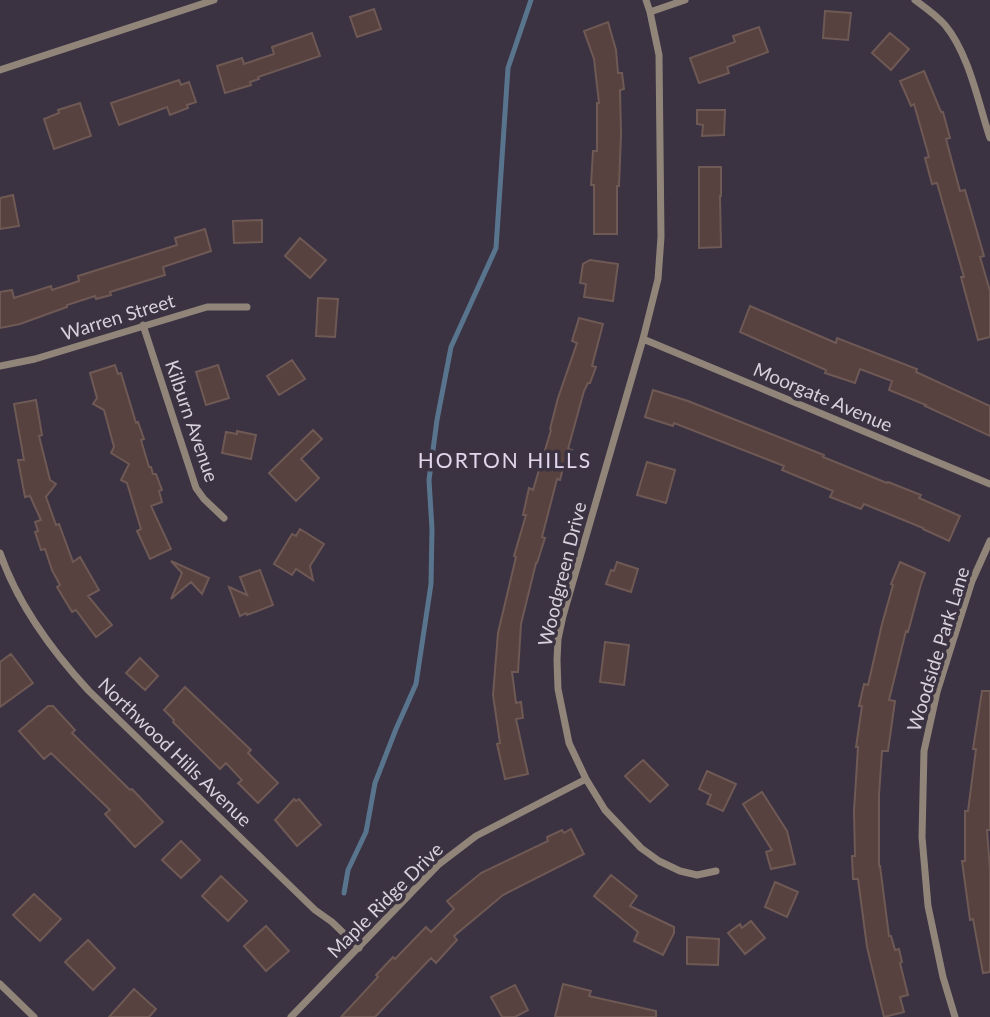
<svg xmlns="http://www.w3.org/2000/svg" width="990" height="1017" font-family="Lato,sans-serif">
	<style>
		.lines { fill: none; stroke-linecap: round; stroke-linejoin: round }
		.stream { stroke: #59758e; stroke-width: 5 }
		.building { fill: #57423f; stroke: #6f5955; stroke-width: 2 }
		.street { stroke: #918579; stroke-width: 7 }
		.labels { text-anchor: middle; stroke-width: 7; stroke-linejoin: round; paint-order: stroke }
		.street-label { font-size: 19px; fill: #d6d1db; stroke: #3b3242 }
		.neighbourhood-label { font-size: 21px; letter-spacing: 2px; fill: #e1d6eb; stroke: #3b3242 }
	</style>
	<rect width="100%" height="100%" fill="#3b3242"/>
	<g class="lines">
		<path class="stream" d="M344,893L348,870L366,832L375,783L396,729L416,684L431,584L432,529L429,480L437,420L451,347L496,248L508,68L531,0"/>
	</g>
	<path class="building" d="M374,9L381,29L357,37L350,17Z
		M825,11L851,13L848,40L823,38Z
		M608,22L616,50L618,73H622L624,89L620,90L621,134L619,186H617V234H594V185H591L593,151H597V103H599L594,59L584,31Z
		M759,27L768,52L727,67L729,73L699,83L690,58L735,42L733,36Z
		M312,33L320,56L258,77L259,79L250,82L251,85L225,93L217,66L242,58L244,64L274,54L272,47Z
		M890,33L909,49L891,70L872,53Z
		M924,71L941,112H943L950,138L946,139L960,191L965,190L984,256L980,257L990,291V337L978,340L961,277H964L937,183L932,184L925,158L929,157L914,104L911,106L900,81Z
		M179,80L181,85L189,82L196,102L187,105L188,108L170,115L167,107L119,125L111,103Z
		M80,103L91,136L54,149L44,119L59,113L58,110Z
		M697,110H725L724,135L702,136L703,125L697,124Z
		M699,167H721V196H720L721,247L699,248Z
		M13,195L19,226L0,229V198Z
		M262,220V242L234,243L233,221Z
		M205,229L211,251L163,267L165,275L110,292L111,295L96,299L95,296L67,305V307L20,324L0,328V292L12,290L14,298L51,286L52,290L79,281L78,276L177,245L175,238Z
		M300,238L326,260L310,278L285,256Z
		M590,260L618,264L613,301L584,297L586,284L580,283L583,264Z
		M318,298L338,299L335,337L316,336Z
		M750,306L836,343L837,338L917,369L916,372L990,406V436L925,406L926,405L889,390L892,381L860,369L855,383L825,373L826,370L740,332Z
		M579,318L603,324L592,366L596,367L590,383H588L584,391L568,449L572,450L567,465L564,464L560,480L557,479L542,537L545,538L537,563H536L521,624L518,672H512L516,703L521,702L523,718L516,719L528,774L505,779L497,744L500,743L493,695L498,633L516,557L514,556L526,515H523L529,488L533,490L551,430L550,429L558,398L577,343L572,341Z
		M292,360L305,379L279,395L267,376Z
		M115,365L118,374L121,373L136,423L138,422L144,439L141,440L149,467H151L153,474H156L162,490L159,491L162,502L151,506L171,549L150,559L137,531L141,529L127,483L121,480L129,464L111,453L114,447L104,410L93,404L97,398L90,373Z
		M218,365L229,398L206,405L196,372Z
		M653,390L688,401L824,455L823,457L887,483L888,482L921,495L919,498L960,516L949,541L923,529V528L864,504L861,509L830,497L833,491L782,470L784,466L674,423L673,426L645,417Z
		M36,400L42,435L39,436L50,480L56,484L46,497L56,525L59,524L73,562L80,557L99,590L88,596L112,625L96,637L76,610L72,612L57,587L60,585L52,570L45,549L41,550L35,532L38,531L35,522L41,520L30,496L25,497L18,460H24L14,404Z
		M313,430L322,439L301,459L319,478L296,501L269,473Z
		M237,431L256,435L251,459L222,453L226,432L237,434Z
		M647,462L675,470L666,503L637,495Z
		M300,529L324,544L310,566L313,580L296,569L292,575L274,564L292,534L296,536Z
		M171,561L209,578L202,594L191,582L171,599L182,573Z
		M617,562L638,569L631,592L606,584L611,570L614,571Z
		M900,562L925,573L921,584L908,632L906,631L889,700L895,701L888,751H882L879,795V866H880L889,936H891L895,950L899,949L902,962L900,963L908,995L900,997L904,1012L884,1017L867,947L858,879H853L852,856H855L854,811L858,747H856L862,706H859L864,684L868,685L882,624L893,585L891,584Z
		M260,570L273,605L247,615L246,613L240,616L229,587L247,595L240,577Z
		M605,642L629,645L624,685L600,682Z
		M11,654L33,683L0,707V662Z
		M140,658L158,676L145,690L126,673Z
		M185,687L251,750L248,753L278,783L258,803L238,783L242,780L226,763L220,769L173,722L174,720L164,710Z
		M982,691H990V830H987L990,870V972L983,973L973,919L970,920L962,861H965V811H968L976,749H973Z
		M48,706H53L75,730L72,733L130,790L132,789L163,822L135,847L105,814L110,810L51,753L44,759L19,731Z
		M643,760L668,785L650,802L625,776Z
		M707,771L736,784L723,811L707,804L711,795L699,789Z
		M762,792L787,831L795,864L771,869L766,852L772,850L743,804Z
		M294,799L296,801L299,799L321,825L297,846L275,820Z
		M571,829L584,854L503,895L454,936L457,940L436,963L431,958L375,1017H341L378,977L376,975L393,957L395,959L426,927L431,932L454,909L447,901L481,873L548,841L547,837L562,830L564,833Z
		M181,841L200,860L181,878L162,860Z
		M611,875L637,896L630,906L674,927V933L663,955L634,941L638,932L594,896Z
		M221,876L247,901L228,921L202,896Z
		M775,882L798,892L787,917L765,907Z
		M34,894L61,919L40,941L13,915Z
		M751,921L765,938L745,954L728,933L740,924L742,928Z
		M266,926L289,951L266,971L244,946Z
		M687,937L719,939L718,965L687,964Z
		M88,940L115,968L93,990L65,962Z
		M563,984L591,991L589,996L656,1011V1017H555Z
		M515,985L528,1010L515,1017H502L491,997Z
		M134,989L156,1009L149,1017H109Z"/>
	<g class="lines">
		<path class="street" d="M646,0L650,12L659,55L661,237L658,279L643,339L563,616L558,639L557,660L558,689L569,743L586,779L605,810L641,848L659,861L680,871L697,875L716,871
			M915,0C926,8 936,15 945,25C969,54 978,102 990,138
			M650,12L685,0
			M0,70L214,0
			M143,325L196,488L204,499L224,518
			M643,339L990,484
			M0,366L35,359L207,307H247
			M0,553C18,605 52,651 89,691L315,910L332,922L359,948
			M0,984L34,1017
			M291,1017L438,865L476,836L586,779
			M955,1017L943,977L928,906L922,837L924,751L937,692L952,644L972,581L990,541"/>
	</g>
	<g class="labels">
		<g class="street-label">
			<text transform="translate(118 317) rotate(-17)" y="7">Warren Street</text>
			<text transform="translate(823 397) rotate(23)" y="7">Moorgate Avenue</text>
			<text transform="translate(192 421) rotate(71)" y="7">Kilburn Avenue</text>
			<text transform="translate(562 574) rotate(-76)" y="7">Woodgreen Drive</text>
			<text transform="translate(938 649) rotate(-73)" y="7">Woodside Park Lane</text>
			<text transform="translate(175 752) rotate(44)" y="7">Northwood Hills Avenue</text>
			<text transform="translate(385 900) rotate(-45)" y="7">Maple Ridge Drive</text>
		</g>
		<g class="neighbourhood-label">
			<text x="505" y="468">HORTON HILLS</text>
		</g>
	</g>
</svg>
